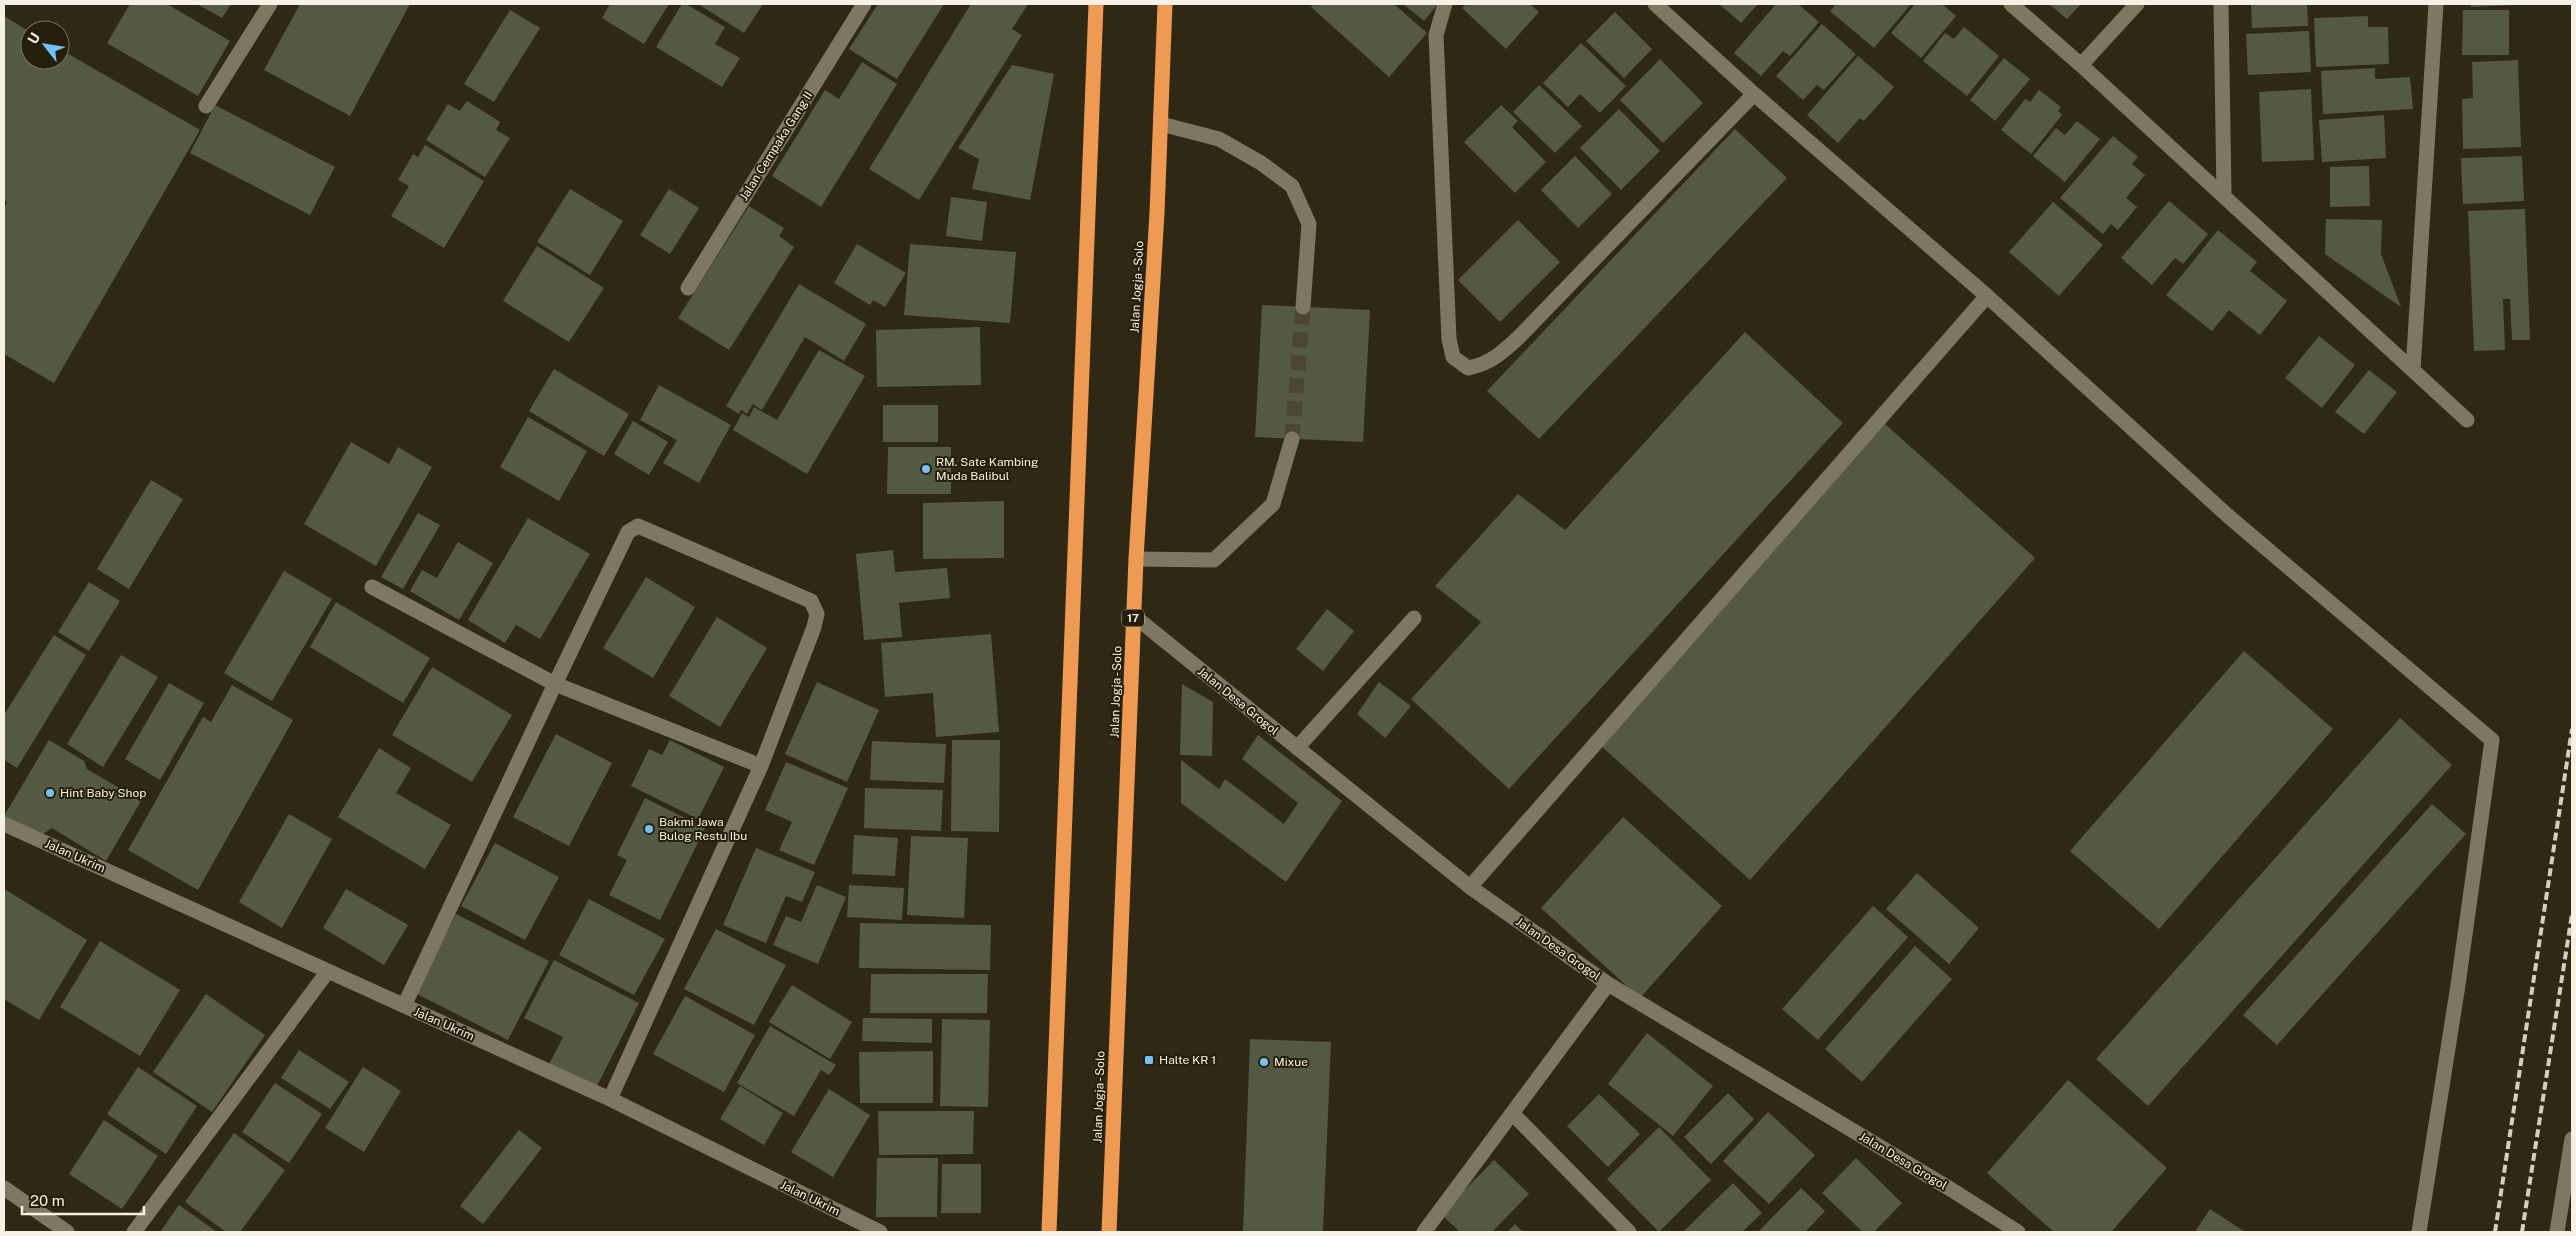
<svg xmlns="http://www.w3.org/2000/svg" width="2576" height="1236" font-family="'Public Sans',sans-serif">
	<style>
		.building { fill: #545944 }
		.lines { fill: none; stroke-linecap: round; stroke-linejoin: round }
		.minor-tunnel { stroke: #4d4634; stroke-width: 15; stroke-dasharray: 15 8; stroke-linecap: butt }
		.minor { stroke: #7f7762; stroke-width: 15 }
		.highway { stroke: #ee9a53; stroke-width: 15 }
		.rail { stroke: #d4cfc2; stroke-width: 4; stroke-dasharray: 8 4; stroke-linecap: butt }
		.poi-dot { fill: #73c1f5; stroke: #251e0b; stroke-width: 2 }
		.labels { text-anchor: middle; stroke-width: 4; stroke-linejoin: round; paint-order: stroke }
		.shield { fill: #251e0b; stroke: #b7b2a4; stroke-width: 1 }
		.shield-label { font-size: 11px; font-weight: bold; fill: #f5f1e5 }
		.street-label { font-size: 12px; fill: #f5f1e5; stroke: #251e0b }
		.poi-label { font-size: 12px; fill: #f5f1e5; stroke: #251e0b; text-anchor: start }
	</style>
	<rect width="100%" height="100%" fill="#2f2815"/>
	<path class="building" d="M130,4H167L230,41L198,96L107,43Z
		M197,4H231L222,18Z
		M300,4H410L350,116L264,70Z
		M610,4H669L644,44L602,18Z
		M682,4H686L725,27L715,44L740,58L722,87L656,47Z
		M698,4H763L744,33Z
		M878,4H944L897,79L849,49Z
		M971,4H1028L1012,29L1022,35L919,200L869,169Z
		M1314,4H1394L1427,33L1389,77L1311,7Z
		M1403,4H1438L1424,21Z
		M1466,4H1530L1539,12L1506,49L1462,8Z
		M1719,4H1758L1741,23Z
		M1776,4H1798L1819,22L1790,56L1783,51L1761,76L1734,53Z
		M1836,4H1911L1874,48L1830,11Z
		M1915,4H1942L1956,16L1921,58L1891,33Z
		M2049,4H2081L2067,19Z
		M2251,4H2307L2308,26L2252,28Z
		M2471,4H2514V5L2471,7Z
		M510,10L540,28L494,102L464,84Z
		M2463,10H2509V55H2462Z
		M1615,12L1652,49L1624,78L1586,41Z
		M4,16L30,32V60H60V49L200,130L54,383L4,354V208L7,202L4,200Z
		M2368,16V27H2388L2389,64L2316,67L2314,18Z
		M1822,24L1856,54L1824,90L1817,85L1803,100L1776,76Z
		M1964,27L1999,56L1967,96L1923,61L1945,33L1954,39Z
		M2309,31L2311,72L2248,75L2246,34Z
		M1581,43L1626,86L1600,113L1580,94L1568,107L1543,83Z
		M1858,56L1894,87L1864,121L1860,118L1838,143L1807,115Z
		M2004,58L2030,79L1995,121L1970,100Z
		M1660,59L1703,103L1663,143L1620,100Z
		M2518,60L2521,147L2463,149L2462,99L2473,98L2472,62Z
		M862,62L897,84L821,207L772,176L825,90L839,99Z
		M1012,65L1054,74L1030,200L972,189L979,159L958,148Z
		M2375,68V79L2410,77L2413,109L2323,114L2321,71Z
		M1539,85L1582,126L1555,153L1513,112Z
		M2311,89L2314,160L2262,162L2259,92Z
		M2039,90L2061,107L2058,111L2062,115L2031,154L2001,130L2025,99L2030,102Z
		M467,101L500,122L496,130L510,138L485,177L426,140L448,104L460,111Z
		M215,105L335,167L310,215L190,153Z
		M1501,105L1518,121L1512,127L1546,162L1515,193L1464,142Z
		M1619,109L1660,151L1621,190L1580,148Z
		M2384,115L2386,158L2322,162L2319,120Z
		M2077,121L2100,139L2065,182L2033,156L2056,128L2065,135Z
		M1735,129L1787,178L1539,439L1487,391Z
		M2113,136L2138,157L2132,164L2145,175L2126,198L2137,207L2118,230L2111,224L2103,234L2060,198Z
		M425,145L484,181L444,248L391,216L409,186L398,180L413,154L418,157Z
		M1575,156L1612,194L1578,228L1541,190Z
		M2522,156L2524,201L2463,204L2461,158Z
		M2369,166L2370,206L2330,207V167Z
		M570,189L623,221L590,275L537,242Z
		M669,189L699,208L670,254L640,235Z
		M951,197L987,202L982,241L946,236Z
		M2169,201L2208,234L2183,264L2175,258L2152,285L2121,258Z
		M2053,202L2103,245L2059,296L2009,252Z
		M749,206L784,228L779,236L794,247L729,350L678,318Z
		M2525,209L2530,340H2512L2510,299H2503L2505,350L2474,351L2468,211Z
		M2326,219L2382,220L2381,254L2401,307L2325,254Z
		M1518,220L1560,262L1500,322L1458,280Z
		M2218,230L2257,262L2250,271L2287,301L2260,335L2229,310L2212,331L2166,295Z
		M857,244L906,273L885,307L873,300L870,305L834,283Z
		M910,244L1016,252L1010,323L904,315Z
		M537,246L604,288L569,342L503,301Z
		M799,284L866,324L844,361L805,337L762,410L753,404L747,414L741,410L739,414L726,406Z
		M1262,305L1370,310L1363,442L1255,437Z
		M980,327L981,385L877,387L876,330Z
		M1745,332L1843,423L1509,789L1411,699L1481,622L1435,586L1518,494L1565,530Z
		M2319,336L2355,365L2322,408L2285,378Z
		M819,350L865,376L807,474L733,430L742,413L749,417L754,407L777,420Z
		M554,369L629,414L604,456L529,411Z
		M2369,370L2397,392L2364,434L2335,412Z
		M659,385L731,425L699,483L663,463L677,440L640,420Z
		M883,405H938V442H883Z
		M528,417L587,451L559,501L500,467Z
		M633,421L668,442L649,475L614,454Z
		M1885,424L2035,558L1750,880L1600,745Z
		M351,442L389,464L398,447L432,467L376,566L304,524Z
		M888,447H951V494H887Z
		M151,480L183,499L129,589L97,569Z
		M1004,501V558L923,559V503Z
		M418,513L440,525L403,589L381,577Z
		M528,518L590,554L540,639L516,625L505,643L468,620Z
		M458,542L493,563L459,620L410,591L422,570L437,578Z
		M893,550L895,572L947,568L950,598L899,603L902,637L864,640L856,554Z
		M284,571L332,599L272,701L224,673Z
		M646,577L695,607L653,678L603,648Z
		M89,582L120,601L89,651L58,632Z
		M336,602L430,658L403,703L310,647Z
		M1327,609L1354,631L1323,671L1296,649Z
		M717,617L767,648L720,727L669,696Z
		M991,634L999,732L936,737L933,693L885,697L881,643Z
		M54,635L86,655L17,768L4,760V715Z
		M2244,651L2333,729L2159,929L2070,851Z
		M121,655L158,677L103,767L67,744Z
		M432,667L512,715L472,782L392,735Z
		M817,682L879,710L847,782L785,754Z
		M1379,682L1411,706L1385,738L1357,714Z
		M169,683L204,703L160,780L125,759Z
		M1182,684L1213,702L1212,756L1180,755Z
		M232,685L293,720L198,890L128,850L203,717L211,722Z
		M2400,718L2452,765L2148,1106L2096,1059Z
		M556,734L612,763L569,846L513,817Z
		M1258,735L1342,801L1286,882L1181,803V760L1219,789L1225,779L1284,824L1298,803L1242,759Z
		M49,740L84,761L87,769L141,801L106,861L52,828L39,837L4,816Z
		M670,740L724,767L698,819L631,786L649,749L662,755Z
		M952,740H1000L999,832L951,831Z
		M872,741L946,744L944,783L870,780Z
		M379,748L411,768L396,793L451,825L425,869L338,817Z
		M786,762L848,788L814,865L779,850L792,822L765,810Z
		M865,788L943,790L941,831L864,828Z
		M645,798L705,828L660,920L609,895L627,860L617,855Z
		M2432,804L2466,834L2277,1045L2243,1015Z
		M289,814L332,839L282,928L239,902Z
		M1623,817L1722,906L1640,998L1541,908Z
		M854,835L898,838L895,876L852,874Z
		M911,836L968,838L964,918L907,915Z
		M495,843L559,877L525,940L461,906Z
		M756,848L815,872L802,902L786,896L766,943L723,925Z
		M1917,873L1979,928L1949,964L1886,909Z
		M817,885L846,897L818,964L773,945L786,916L801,922Z
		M849,885L904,888L902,920L847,917Z
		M346,889L408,925L384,965L323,928Z
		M6,890L87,940L39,1020L4,999V894Z
		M589,899L665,939L634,995L559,955Z
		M1873,906L1908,937L1818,1040L1782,1009Z
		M456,914L549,961L508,1040L415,993Z
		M860,923L991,925L990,970L859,968Z
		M716,929L786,965L754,1025L684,989Z
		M100,941L180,990L140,1056L60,1007Z
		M1915,946L1952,979L1862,1082L1825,1049Z
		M554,960L639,1003L595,1090L548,1066L563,1037L524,1018Z
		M871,974H988L987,1013H870Z
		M792,985L852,1022L830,1059L769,1022Z
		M206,994L265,1035L212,1112L153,1072Z
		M685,996L755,1035L724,1092L653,1054Z
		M863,1018L932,1019V1043L862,1041Z
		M942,1019L990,1020L988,1107L940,1106Z
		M770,1026L836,1065L829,1075L821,1070L794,1116L737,1083Z
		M1647,1033L1713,1086L1673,1136L1608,1084Z
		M1250,1039L1331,1042L1323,1232H1243Z
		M299,1050L349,1082L330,1109L281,1078Z
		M933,1051V1103H860L859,1052Z
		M138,1067L197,1106L166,1154L107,1114Z
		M363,1067L401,1091L364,1152L325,1128Z
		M2068,1080L2167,1168L2111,1232H2054L1987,1173Z
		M275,1083L322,1114L289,1163L242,1132Z
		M740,1086L783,1113L764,1145L720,1119Z
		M829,1089L870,1115L833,1177L791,1152Z
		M1728,1093L1754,1119L1711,1164L1684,1137Z
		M1599,1094L1640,1134L1608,1167L1567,1126Z
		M878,1111H974L973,1154L879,1155Z
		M1768,1112L1815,1155L1769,1204L1723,1161Z
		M104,1120L158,1156L122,1209L69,1174Z
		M1659,1127L1711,1180L1659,1232L1607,1179Z
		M519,1130L542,1148L483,1224L460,1206Z
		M234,1133L285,1170L240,1232H226L185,1202Z
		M877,1158H938L937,1217H876Z
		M1856,1158L1902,1203L1874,1232H1863L1822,1193Z
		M1494,1160L1529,1194L1492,1232H1460L1441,1214Z
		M942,1164H981V1213H941Z
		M1733,1183L1762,1213L1742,1232H1683Z
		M1801,1188L1825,1211L1805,1232H1758Z
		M179,1205L217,1232H160Z
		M2210,1209L2245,1232H2195Z
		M1515,1224L1523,1232H1507Z"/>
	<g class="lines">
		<path class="minor-tunnel" d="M1292,439L1303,307"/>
		<path class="minor" d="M1445,4L1436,35L1449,339L1453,357L1468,368C1490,364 1503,352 1519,337L1754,94
			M1655,4L1754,94L1987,296L2227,515L2492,740L2458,985L2419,1232
			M2011,4L2081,65L2467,420
			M2221,4L2224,195
			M2081,65L2137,4
			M206,106L270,4
			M1161,124L1219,139L1261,163L1292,186L1309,224L1303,307
			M688,288L864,4
			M2413,370L2436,4
			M1136,559L1214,560L1273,504L1292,439
			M372,587L555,684L761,766
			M1134,616L1470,887L1608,984L1952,1190L2018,1232
			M1297,748L1414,618
			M4,824L610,1099L880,1232
			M1470,887L1987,296
			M404,1006L555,684L628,532L638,526L811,601L817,614L814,627L761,766L610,1099
			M1513,1114L1629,1232
			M4,1188L67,1232
			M134,1232L328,971
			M1424,1232L1608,984
			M2557,1232L2572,1139"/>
		<path class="highway" d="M1049,1232L1096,4
			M1109,1232L1136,559L1157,213L1165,4"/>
		<path class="rail" d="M2495,1232L2572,729
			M2522,1232L2572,914"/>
	</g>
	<g class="poi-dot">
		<circle cx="926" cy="469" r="5"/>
		<circle cx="50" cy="793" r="5"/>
		<circle cx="649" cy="829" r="5"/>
		<rect x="1144" y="1055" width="10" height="10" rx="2.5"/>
		<circle cx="1264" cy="1062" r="5"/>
	</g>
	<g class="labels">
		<rect class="shield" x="1122" y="609.5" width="22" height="17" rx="4"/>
		<g class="shield-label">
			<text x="1133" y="622">17</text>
		</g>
		<g class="street-label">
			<text transform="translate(776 146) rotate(-58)" y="4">Jalan Cempaka Gang II</text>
			<text transform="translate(1137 287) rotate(-87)" y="4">Jalan Jogja - Solo</text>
			<text transform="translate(1116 692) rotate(-88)" y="4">Jalan Jogja - Solo</text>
			<text transform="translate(1238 701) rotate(39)" y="4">Jalan Desa Grogol</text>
			<text transform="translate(75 856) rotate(24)" y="4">Jalan Ukrim</text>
			<text transform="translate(1558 949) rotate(35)" y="4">Jalan Desa Grogol</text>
			<text transform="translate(444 1024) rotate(24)" y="4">Jalan Ukrim</text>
			<text transform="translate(1099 1097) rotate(-88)" y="4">Jalan Jogja - Solo</text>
			<text transform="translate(1903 1161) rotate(31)" y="4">Jalan Desa Grogol</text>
			<text transform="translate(810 1198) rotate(26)" y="4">Jalan Ukrim</text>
		</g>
		<g class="poi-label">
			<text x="936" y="466">RM. Sate Kambing<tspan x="936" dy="14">Muda Balibul</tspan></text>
			<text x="60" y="797">Hint Baby Shop</text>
			<text x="659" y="826">Bakmi Jawa<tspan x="659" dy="14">Bulog Restu Ibu</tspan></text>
			<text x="1159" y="1064">Halte KR 1</text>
			<text x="1274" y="1066">Mixue</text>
		</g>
	</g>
	<rect width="2576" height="1236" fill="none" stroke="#f5f1e5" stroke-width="10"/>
	<g transform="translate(45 45) rotate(301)"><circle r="24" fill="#251e0b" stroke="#787262"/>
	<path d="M0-4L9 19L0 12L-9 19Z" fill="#73c1f5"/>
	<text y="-8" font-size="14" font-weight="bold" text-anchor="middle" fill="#f5f1e5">U</text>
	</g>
	<path d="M22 1206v8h122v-8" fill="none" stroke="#f5f1e5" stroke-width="2.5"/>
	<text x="30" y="1206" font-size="15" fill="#f5f1e5" stroke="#251e0b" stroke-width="4" paint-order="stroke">20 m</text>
</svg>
